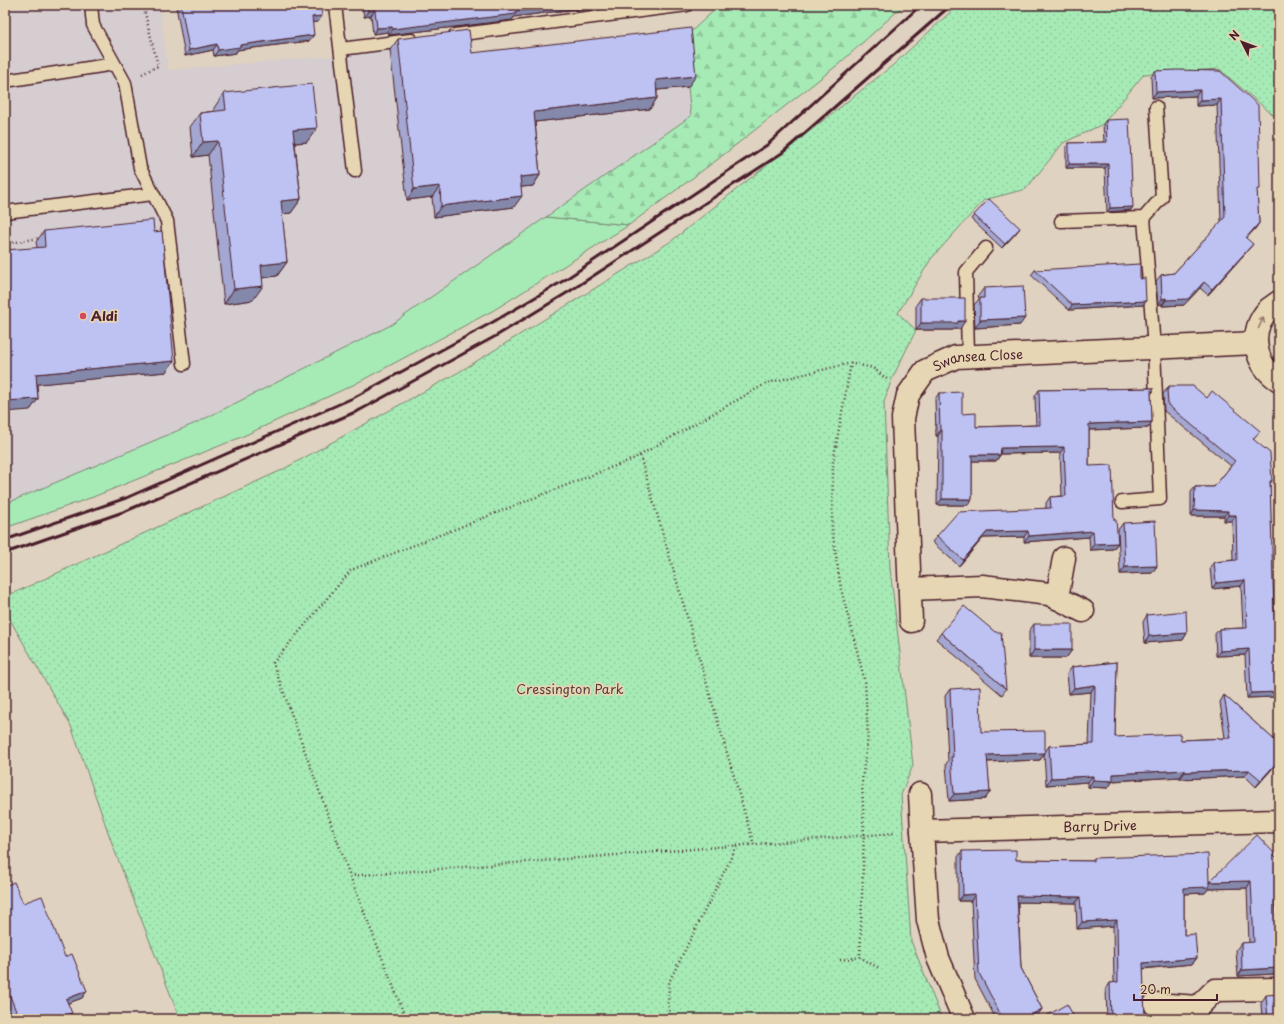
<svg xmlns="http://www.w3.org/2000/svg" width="1284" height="1024" font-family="'Playpen Sans',sans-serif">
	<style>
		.built { fill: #d5cdcf }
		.grass { fill: #a6ebb6; stroke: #788570 }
		.forest { fill: url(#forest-firs); stroke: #788570 }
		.park { fill: url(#park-dots); stroke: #788570 }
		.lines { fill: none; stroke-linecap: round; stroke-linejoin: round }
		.lane-casing { stroke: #4a1f2b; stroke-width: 15 }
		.street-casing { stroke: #4a1f2b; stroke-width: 25 }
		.path { stroke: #4a1f2b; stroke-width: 2.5; stroke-dasharray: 1 3; stroke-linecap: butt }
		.lane { stroke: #e7d6b3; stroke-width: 12 }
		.street { stroke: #e7d6b3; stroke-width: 22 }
		.rail { stroke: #4a1f2b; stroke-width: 3 }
		.wall { fill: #a3a7d1; stroke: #4a1f2b }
		.shaded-wall { fill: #8488aa; stroke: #4a1f2b }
		.building { fill: #bdc2f3; stroke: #4a1f2b }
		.oneway { stroke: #987a6f }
		.poi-dot { fill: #d1495b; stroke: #e7d6b3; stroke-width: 1.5 }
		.labels { text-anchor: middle; stroke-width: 3.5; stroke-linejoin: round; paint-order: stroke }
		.poi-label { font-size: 13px; font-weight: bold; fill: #4a1f2b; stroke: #e7d6b3; text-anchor: start }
		.street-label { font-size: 13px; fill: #4a1f2b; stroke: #e7d6b3 }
		.park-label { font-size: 13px; fill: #583e40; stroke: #e7d6b3 }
	</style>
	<defs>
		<pattern id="forest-firs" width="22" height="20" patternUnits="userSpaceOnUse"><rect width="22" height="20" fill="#a6ebb6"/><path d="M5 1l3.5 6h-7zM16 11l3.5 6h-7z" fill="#90c99d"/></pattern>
		<pattern id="park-dots" width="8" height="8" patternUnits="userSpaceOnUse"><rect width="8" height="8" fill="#a6ebb6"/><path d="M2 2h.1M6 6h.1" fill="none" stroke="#90c99d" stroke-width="1.8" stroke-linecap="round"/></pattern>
	</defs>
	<rect width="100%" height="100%" fill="#dfd2c0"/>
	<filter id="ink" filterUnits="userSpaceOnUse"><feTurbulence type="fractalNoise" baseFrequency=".025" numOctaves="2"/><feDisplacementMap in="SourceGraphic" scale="8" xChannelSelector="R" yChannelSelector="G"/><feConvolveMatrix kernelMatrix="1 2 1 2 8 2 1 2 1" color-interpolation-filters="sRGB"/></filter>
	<g filter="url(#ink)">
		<path class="built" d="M47,5H159L168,70L390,51L393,72L688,87L691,116L391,325L198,422L5,504V10Z"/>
		<path class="grass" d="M546,217L629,225L494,310L353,385L239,438L93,497L5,528V504L198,422L391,325Z"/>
		<path class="forest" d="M720,5H904L840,63L718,159L629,225L546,217L691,116L683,39Z"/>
		<path class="park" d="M958,5H1279V120L1219,69L1144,74L1103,124L1063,143L1026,189L984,200L931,259L898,313L916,330L891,381L884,402L890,568L913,765L901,795L911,941L942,1019H180L114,849L71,726L5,611V597L282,470L459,372L670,242L892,66Z"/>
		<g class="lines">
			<g class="lane-casing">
				<path id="lane" d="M91,5L93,25L125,83L140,168L167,221L184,364
					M335,5L355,171
					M455,35L687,5
					M341,49L411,40
					M5,81L114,64
					M5,212L153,194
					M1061,221L1144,218
					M968,356L966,272L986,248
					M1122,502L1160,499L1154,348L1144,218L1162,197L1156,107"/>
			</g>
			<g class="street-casing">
				<g id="street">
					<path d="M1279,302C1276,304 1272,307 1269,309C1247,331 1255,366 1279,380"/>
					<path d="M910,589L982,586L1049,594L1083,611"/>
					<path d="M1057,598L1064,558"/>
					<path id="s1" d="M911,621L903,418L908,395L925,371L956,357L1256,343"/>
					<path d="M920,794L922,831L928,920L938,958L964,1019"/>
					<path id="s2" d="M922,831L1279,821"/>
					<path d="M1155,1004L1198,1007L1215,990L1279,989"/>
				</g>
			</g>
			<path class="path" d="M142,74L158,66L143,5
				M5,244L40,238
				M851,363L833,462L832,530L841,589L865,682L868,736L862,781L864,836L860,957
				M640,456L754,845
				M350,876L896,833
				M840,960L860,957L880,969
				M406,1019L350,876L273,663L351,570L633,459L767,383L851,363L873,368L888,380
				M672,1019L668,1005L669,982L737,846"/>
			<use href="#lane" class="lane"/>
			<use href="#street" class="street"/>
			<path class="rail" d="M5,540L126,498L353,398L493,322L563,281L767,145L921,5
				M5,553L126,511L360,410L496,336L570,291L782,153L951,5"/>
		</g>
		<path class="wall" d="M177,5H321L318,22H312L309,41L237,50L236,53L214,56L213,50L185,56L176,6Z
			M362,5H610L575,11V9L514,17L512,20L389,35L388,32L373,34L371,16L364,17Z
			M398,39L472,53L688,87L657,90V98L650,109L535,122L540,175L533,186L521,187L514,207L434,217L432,197L407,200L390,50Z
			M1155,71H1220L1257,193L1259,223L1255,229L1246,238L1248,250L1208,295L1200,288L1184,305L1162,306V304L1158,305L1156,281L1161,275L1174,273L1221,222L1217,105L1196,106V96L1152,98L1151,77Z
			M224,93L307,142L295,143L301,199L291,213L282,214L287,262L277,276L262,278L253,300L224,304L208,155L193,157L190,127L200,113L214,111V108Z
			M1106,120L1131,210L1107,212L1105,168H1066V146L1069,143L1104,142L1103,124Z
			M974,215L1017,232L1002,248L971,219Z
			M44,231L166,372L37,384L38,399L30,410L37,247L36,242Z
			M1035,270L1140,279L1143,305L1069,310L1031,275Z
			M984,288L1020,325L975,328L974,305L979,299L978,296Z
			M921,298L960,329H954L953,330H916V305Z
			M1169,386L1207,398L1256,436L1253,440L1272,481L1270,484L1275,697L1247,698L1245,655L1216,656L1215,634L1219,629L1243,628L1241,586L1212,589L1210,567L1214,562L1233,560L1232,521H1224V516H1191V492L1195,487H1214L1231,466L1164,411L1163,394Z
			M1153,388V392L1151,394L1152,422L1148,428L1089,430V466L1114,520L1118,543L1113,549L1090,550L1089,537L1024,542V537L983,538L959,566L932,542L937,536L1046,508V503L1050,497L1062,496L1060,453L1001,454L996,461H972V499L968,505H937L938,436H936L935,399L939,393L976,427L1036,425L1035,396L1039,390Z
			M1123,523L1157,566L1152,573L1120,574L1118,530Z
			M1147,615L1187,633L1183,640L1145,643L1143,622Z
			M1034,624L1072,650L1066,658H1029V631Z
			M941,633L1006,689L1002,695L936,639Z
			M1117,662L1115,737L1181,740L1225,738L1220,702L1224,695L1279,744V761L1256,787L1245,776L1180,779V777L1113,781L1108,788L1088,787V782L1046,785L1044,754L1040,760L987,762L990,792L985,799L949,801L946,764L948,761L945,696L950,689L981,732L1045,752L1049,746L1089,744L1091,692L1069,694L1067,674L1072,667Z
			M962,851L1016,860L1092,861L1094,858L1209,882L1274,855L1279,860V897L1275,902L1274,974L1238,976L1236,950L1241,943H1249L1247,888L1208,889L1205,893L1184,894V935L1197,958L1192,964L1143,969L1145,1019H1107L1106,989L1110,983H1114L1113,926L1077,929L1076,903L1018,902L1021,968L1042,1009L1037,1016L1030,1019H996L975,979L971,901H958V857Z
			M5,886L23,903L65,957L87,991L82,998L68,1003L67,1019H11L5,1003Z
			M1266,995L1279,1019H1262L1261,1003Z
			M1048,1015L1075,1019H1045Z"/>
		<path class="shaded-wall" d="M561,5H577L575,9L514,17L512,20L389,35L393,29L516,11Z
			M579,5H610L575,11Z
			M375,10L371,16L364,17L368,11Z
			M322,16L318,22L307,23L312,17Z
			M392,27L388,32L373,34L377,28Z
			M314,35L309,41L237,50L236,53L214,56L218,50L240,45Z
			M217,44L213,50L185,56L189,50Z
			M696,76L688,87L648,91L656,80Z
			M1200,90L1196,96L1152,98L1156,92Z
			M657,98L650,109L526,123L534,112Z
			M1221,99L1217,105L1196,106L1200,100Z
			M317,128L307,142L283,144L293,130Z
			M218,141L208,155L193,157L203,142Z
			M1069,164H1108L1105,168H1066Z
			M540,175L533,186L512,188L520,177Z
			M440,186L432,197L407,200L414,189Z
			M522,196L514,207L434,217L441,206Z
			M301,199L291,213L271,215L281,201Z
			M1133,207L1131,210L1107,212L1110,208Z
			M1259,223L1255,229L1241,244L1246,238Z
			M1020,228L1017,232L1002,248L1005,244Z
			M1253,244L1248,250L1208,295L1212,289Z
			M287,262L277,276L251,279L261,265Z
			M1204,282L1200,288L1184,305L1162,306L1166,300Z
			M263,286L253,300L224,304L234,289Z
			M1166,298L1162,304L1158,305L1162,299Z
			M1146,301L1143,305L1069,310L1072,305Z
			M1025,318L1020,325L975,328L980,320Z
			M965,321L960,329H954L953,330H916L921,323Z
			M174,361L166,372L29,385L36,374Z
			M38,399L30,410L5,412V401Z
			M1152,422L1148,428L1085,430L1089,424Z
			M940,430H942L938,436H936Z
			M1064,447L1060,453L996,454L1001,448Z
			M972,455H1000L996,461H968Z
			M942,499H972L968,505H937Z
			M1194,510L1228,511L1224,516H1191Z
			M1228,515H1236L1232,521H1224Z
			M1028,531L1024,537L983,538L959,566L963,560L987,532Z
			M1093,531L1089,537L1024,542L1029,536Z
			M1118,543L1113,549L1090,550L1094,544Z
			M1157,566L1152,573L1120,574L1125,567Z
			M1245,580L1241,586L1212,589L1216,583Z
			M1187,633L1183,640L1145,643L1149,636Z
			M1249,649L1245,655L1216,656L1220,651Z
			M1034,650H1072L1066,658H1029Z
			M1095,685L1091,692L1069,694L1074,688Z
			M1279,692L1275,697L1247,698L1251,693Z
			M1045,753L1040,760L982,762L987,755Z
			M1279,760V761L1256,787L1261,780Z
			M1185,770L1180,777L1109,781H1113L1108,788L1088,787L1093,780L1113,774Z
			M1249,770L1245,776L1180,779L1185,772Z
			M1093,776L1088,782L1046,785L1051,778Z
			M990,792L985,799L949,801L954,794Z
			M1251,881L1247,888L1208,889L1205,893L1179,894L1184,888L1209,882Z
			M975,894L971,901H958L963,895Z
			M1017,896L1080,897L1076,903L1013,902Z
			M1117,920L1113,926L1077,929L1082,922Z
			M1197,958L1192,964L1139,969L1143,963Z
			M1278,968L1274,974L1238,976L1242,970Z
			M87,991L82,998L61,1006L66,999Z
			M1042,1009L1037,1016L1030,1019H1023Z
			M72,1013L67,1019H62L63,1016Z"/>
		<path class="building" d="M181,5H321L322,16L312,17L314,35L240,45V47L218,50L217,44L189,50Z
			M367,5H561L516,11V14L393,29L392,27L377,28L375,10L368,11Z
			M691,28L696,76L656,80L657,98L534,112L540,175L520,177L522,196L441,206L440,186L414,189L398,39L469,30L472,53Z
			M1177,70L1220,71L1258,105L1260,189H1257L1259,223L1246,238L1253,244L1212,289L1204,282L1188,299L1166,300V298L1162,299L1161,275L1174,273L1225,217L1221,99L1200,100V90L1156,92L1155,71Z
			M312,84L317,128L293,130L301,199L281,201L287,262L261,265L263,286L234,289L218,141L203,142L200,113L226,110L224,93Z
			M1129,119L1133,207L1110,208L1108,164H1069V143L1107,142L1106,120Z
			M989,199L1020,228L1005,244L974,215Z
			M153,220L154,232L162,231L174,361L36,374L38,399L5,401V250L45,247L44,231Z
			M1140,264V279L1145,278L1146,301L1072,305L1035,270Z
			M1023,286L1025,318L980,320V298H984V288Z
			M921,298H965V321H958V323H921Z
			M1169,386H1193L1207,398L1212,391L1260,431L1253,439L1270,453L1272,481H1270L1273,582L1276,650H1278L1279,692L1251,693L1249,649L1220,651L1219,629L1247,628L1245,580L1216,583L1214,562L1237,560L1236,515H1228V511L1194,510L1195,487H1214L1235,461L1168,405L1167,389H1169Z
			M1153,388V392L1151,390L1152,422L1089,424V466L1112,465L1114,520H1116L1118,543L1094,544L1093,531L1029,536L1028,531L987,532L963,560L937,536L958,512L1051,508L1050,497L1066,496L1064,447L1001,448L1000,455H972V499H942V430H940L939,393L962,392V414L976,413V427L1040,425L1039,390Z
			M1155,521L1157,566L1125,567L1123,523Z
			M964,606L995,632H1001L1006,689L941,633Z
			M1186,611L1187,633L1149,636L1147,615Z
			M1034,624H1072V650H1034Z
			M1117,662L1115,737L1180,734L1181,740L1231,738L1224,695L1279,744V760L1261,780L1249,770L1185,772V770L1113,774V781L1093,780V776L1051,778L1049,746L1094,744L1095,685L1074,688L1072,667Z
			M980,687L981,732L1045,731V753L987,755L990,792L954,794L951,757H953L950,689Z
			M5,809L8,817L5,818Z
			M1257,835L1275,854L1274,855L1279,860V896L1275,900L1278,968L1242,970L1241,943L1254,942L1251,881L1209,882V887L1184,888V935L1195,934L1197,958L1143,963L1145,1019H1111L1110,983L1118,982L1117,920L1082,922L1080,897L1017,896L1021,968L1042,1009L1023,1019H1003L979,973L975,894L963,895L962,851L1016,850V860L1094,861V858L1208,854L1209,882Z
			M14,882L23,903L42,896L65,957L72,954L87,991L66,999L72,1013L63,1016L64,1019H19L5,983V886Z
			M1279,994V1019H1268L1266,995Z
			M1067,1004L1075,1019H1050L1048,1015Z"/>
		<defs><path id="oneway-shaft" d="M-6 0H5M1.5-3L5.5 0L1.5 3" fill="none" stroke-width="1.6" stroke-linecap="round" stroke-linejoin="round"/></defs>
		<use class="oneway" href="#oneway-shaft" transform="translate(1261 323) rotate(-65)"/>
	</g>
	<circle class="poi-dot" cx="83" cy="316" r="4"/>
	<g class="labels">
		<g class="poi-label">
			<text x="91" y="321">Aldi</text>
		</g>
		<g class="street-label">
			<text dy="5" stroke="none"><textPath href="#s1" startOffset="311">Swansea Close</textPath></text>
			<text dy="5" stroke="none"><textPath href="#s2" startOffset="178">Barry Drive</textPath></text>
		</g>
		<g class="park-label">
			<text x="570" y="694">Cressington Park</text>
		</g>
	</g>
	<rect width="1284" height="1024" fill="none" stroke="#e7d6b3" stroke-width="20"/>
	<rect x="10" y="10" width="1264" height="1004" fill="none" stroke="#4a1f2b" stroke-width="1.5" filter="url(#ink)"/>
	<g transform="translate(1242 42) rotate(312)" stroke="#e7d6b3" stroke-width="3" paint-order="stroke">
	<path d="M0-3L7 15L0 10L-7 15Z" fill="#4a1f2b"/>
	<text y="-6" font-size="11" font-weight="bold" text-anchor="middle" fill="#4a1f2b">N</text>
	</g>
	<path d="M1134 994v6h83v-6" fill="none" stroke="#4a1f2b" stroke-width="2"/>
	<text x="1140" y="994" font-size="12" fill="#4a1f2b" stroke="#e7d6b3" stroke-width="3" paint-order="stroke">20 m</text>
</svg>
